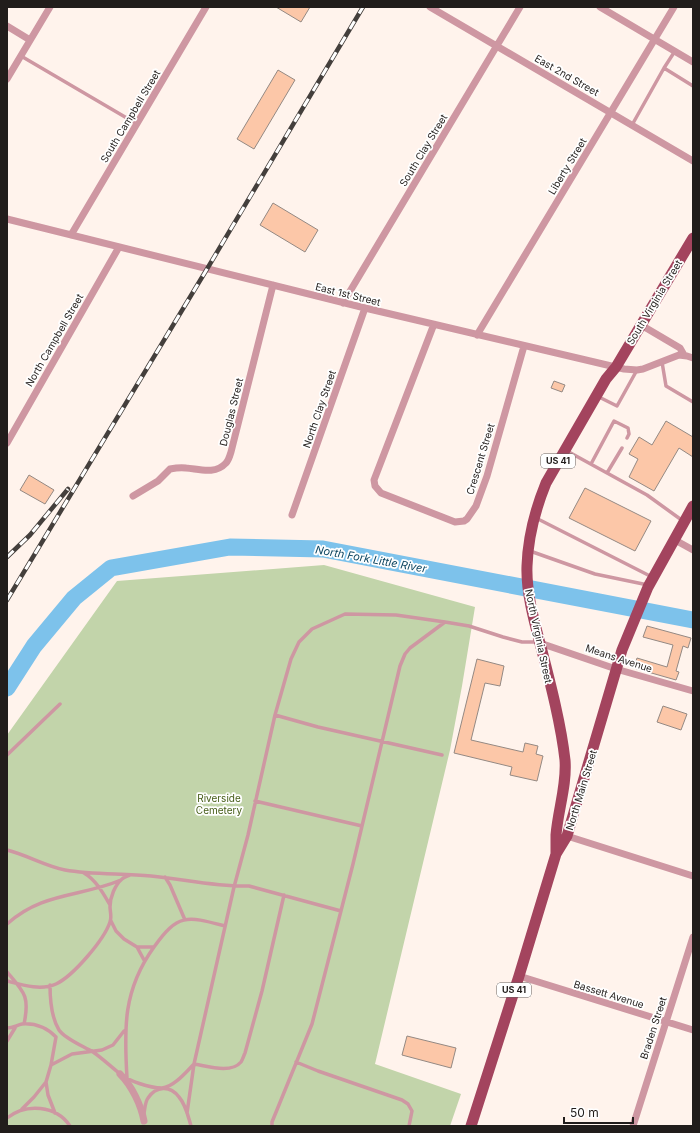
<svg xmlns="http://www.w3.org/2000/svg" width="700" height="1133" font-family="Inter,sans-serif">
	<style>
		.green { fill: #c2d4aa }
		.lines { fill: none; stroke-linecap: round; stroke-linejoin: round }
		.river { stroke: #7dc2eb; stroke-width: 17 }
		.building { fill: #fcc7a8; stroke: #948983 }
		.lane { stroke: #ce97a2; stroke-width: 3.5 }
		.street { stroke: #ce97a2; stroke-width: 7 }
		.primary { stroke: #a3445e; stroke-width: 11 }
		.rail-casing { stroke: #443f3c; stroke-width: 4.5 }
		.rail { stroke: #fff; stroke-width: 3; stroke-dasharray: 9; stroke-linecap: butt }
		.labels { text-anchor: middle; stroke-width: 3.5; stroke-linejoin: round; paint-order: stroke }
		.shield { fill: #fff; stroke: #64615f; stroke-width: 1 }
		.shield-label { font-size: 9px; font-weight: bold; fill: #211d1b }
		.street-label { font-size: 10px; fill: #211d1b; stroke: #fff }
		.park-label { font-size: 10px; fill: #465d18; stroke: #fff }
		.water-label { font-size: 11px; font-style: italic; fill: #0d4661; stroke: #fff }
	</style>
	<rect width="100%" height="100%" fill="#fff3ec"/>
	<path class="green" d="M324,565L475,607L462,686L450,750L375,1064L461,1094L450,1126H7V735L117,581Z"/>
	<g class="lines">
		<path class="river" d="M7,688L34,646L74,598L111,568L230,547L323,549L693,620"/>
	</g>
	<path class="building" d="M276,7H310L301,22Z
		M278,70L295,80L254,149L237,139Z
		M273,203L318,230L305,252L260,225Z
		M554,381L565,385L562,392L551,388Z
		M666,421L693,437V457L679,448L654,491L629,477L638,459L629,454L639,437L652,445Z
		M29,475L54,490L45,504L20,490Z
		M585,488L651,521L635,551L569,518Z
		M647,626L691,638L688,648L683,646L676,671L679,672L676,680L634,668L637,658L667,667L673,645L643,637Z
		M477,659L504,666L500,686L485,683L471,740L523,752L525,743L538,746L536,754L543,756L537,781L510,775L512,767L454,753Z
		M663,706L687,714L681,730L657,722Z
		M407,1036L456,1048L451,1068L402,1055Z"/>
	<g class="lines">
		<path class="lane" d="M21,56L137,124
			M664,68L675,51
			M632,125L664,68L693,86
			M662,362L666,386L693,402
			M597,396L617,406L637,370
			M567,451L647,495L683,521
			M591,464L614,421L628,428L629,434L627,438
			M607,473L622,448
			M536,518L652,577
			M530,551L595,574L648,585
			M275,715L318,727L442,755
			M7,755L60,704
			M255,801L362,826
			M7,850C27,855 45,866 65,870C93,875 123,873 151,876C184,879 215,887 249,886L341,911
			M84,873C96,880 103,893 110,905
			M165,877L170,885L185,920
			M111,921L116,931L124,939L137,947L144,960
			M7,924C42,892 81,897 121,880
			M137,947H154C178,913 187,916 225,926
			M7,972C24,992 30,996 24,1024
			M7,981C22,985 41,991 56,984C73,976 104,940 110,922C112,917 110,911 110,907C110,897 115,885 122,879C124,877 128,876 130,875
			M50,985C50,1000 51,1017 59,1030C65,1039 83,1046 93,1052C102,1058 110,1066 119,1073C128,1081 150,1088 162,1088C174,1087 186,1072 194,1064C207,1066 231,1074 241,1062C243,1059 244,1055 245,1053L262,991L284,895
			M7,1028C13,1028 17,1025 22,1024C35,1023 47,1028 56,1037L51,1065
			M7,1041L15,1028
			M296,1062L318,1071L402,1100L408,1104L412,1111L409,1126
			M127,1078C124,1028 123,990 154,947
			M22,1109L34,1097L46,1082
			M55,1113L48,1095L46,1082L51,1065L72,1054L102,1050L113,1045L124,1031
			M144,1113C145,1109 145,1102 148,1098C156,1086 170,1085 179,1097C186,1105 188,1116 191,1126
			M187,1113L194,1064L234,887L248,835L275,715L291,659L299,642L312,629L345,614L396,615L445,622
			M7,1118C26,1103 56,1105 70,1126
			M272,1126V1122L312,1024L353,864L400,666L405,654L410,648L445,622L469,626L503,637L522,642H539"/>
		<path class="street" d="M430,7L693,161
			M600,7L693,62
			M7,26L30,40
			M7,79L50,7
			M7,219L365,308L624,369L637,370L643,369L679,355L687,356L693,358
			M71,235L206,7
			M343,303L520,7
			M434,324L374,480L375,486L381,493L455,522L464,521L467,519L476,506L487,476L524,346
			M641,325L680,348L684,355
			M477,335L674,7
			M7,443L119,247
			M133,496L158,481L170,469C175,468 180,467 186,468C199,469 215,475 226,463C229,460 230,455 231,452L273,285
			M292,515L365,308
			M675,540L693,550
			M540,643L616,669L693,691
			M567,836L693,876
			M519,976L693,1030
			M120,1074C132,1086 141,1105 144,1121
			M633,1126L693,937"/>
		<path class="primary" d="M556,854C556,848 556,841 556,835C558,810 567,785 565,760C561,724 550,682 541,647C534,621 526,592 527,566C528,536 535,510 546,483L606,379L616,367L693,238
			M471,1126L519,976L556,854L567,836L572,819L622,650L648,587L693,506"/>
		<g class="rail-casing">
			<path id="rail" d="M7,557L30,535L68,489
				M7,600L207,269L363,7"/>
		</g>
		<use href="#rail" class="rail"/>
	</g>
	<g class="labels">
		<g class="shield">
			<rect x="541" y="454" width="34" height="14" rx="3"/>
			<rect x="497" y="983" width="34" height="14" rx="3"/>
		</g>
		<g class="shield-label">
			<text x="558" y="464">US 41</text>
			<text x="514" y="993">US 41</text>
		</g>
		<g class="street-label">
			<text transform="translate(567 75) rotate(30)" y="4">East 2nd Street</text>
			<text transform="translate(130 116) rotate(-59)" y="4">South Campbell Street</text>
			<text transform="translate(423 150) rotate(-59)" y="4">South Clay Street</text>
			<text transform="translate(567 166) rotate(-59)" y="4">Liberty Street</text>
			<text transform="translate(348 294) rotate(14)" y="4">East 1st Street</text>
			<text transform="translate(654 302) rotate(-59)" y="4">South Virginia Street</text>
			<text transform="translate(54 340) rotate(-60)" y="4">North Campbell Street</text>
			<text transform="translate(319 409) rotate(-71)" y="4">North Clay Street</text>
			<text transform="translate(231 412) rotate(-76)" y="4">Douglas Street</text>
			<text transform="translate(480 459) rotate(-73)" y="4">Crescent Street</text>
			<text transform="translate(539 636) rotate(78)" y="4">North Virginia Street</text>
			<text transform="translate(619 658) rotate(18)" y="4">Means Avenue</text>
			<text transform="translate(581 790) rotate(-73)" y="4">North Main Street</text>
			<text transform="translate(609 994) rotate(17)" y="4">Bassett Avenue</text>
			<text transform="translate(653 1028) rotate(-72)" y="4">Braden Street</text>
		</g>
		<g class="park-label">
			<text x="219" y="802">Riverside<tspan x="219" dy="12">Cemetery</tspan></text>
		</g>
		<g class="water-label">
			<text transform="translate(371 559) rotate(10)" y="4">North Fork Little River</text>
		</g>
	</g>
	<rect width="700" height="1133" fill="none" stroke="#211d1b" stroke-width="16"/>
	<path d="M564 1117v6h69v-6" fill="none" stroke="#211d1b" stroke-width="2"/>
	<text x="570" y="1117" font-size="12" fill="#211d1b" stroke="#ffffff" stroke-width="3" paint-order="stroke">50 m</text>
</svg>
